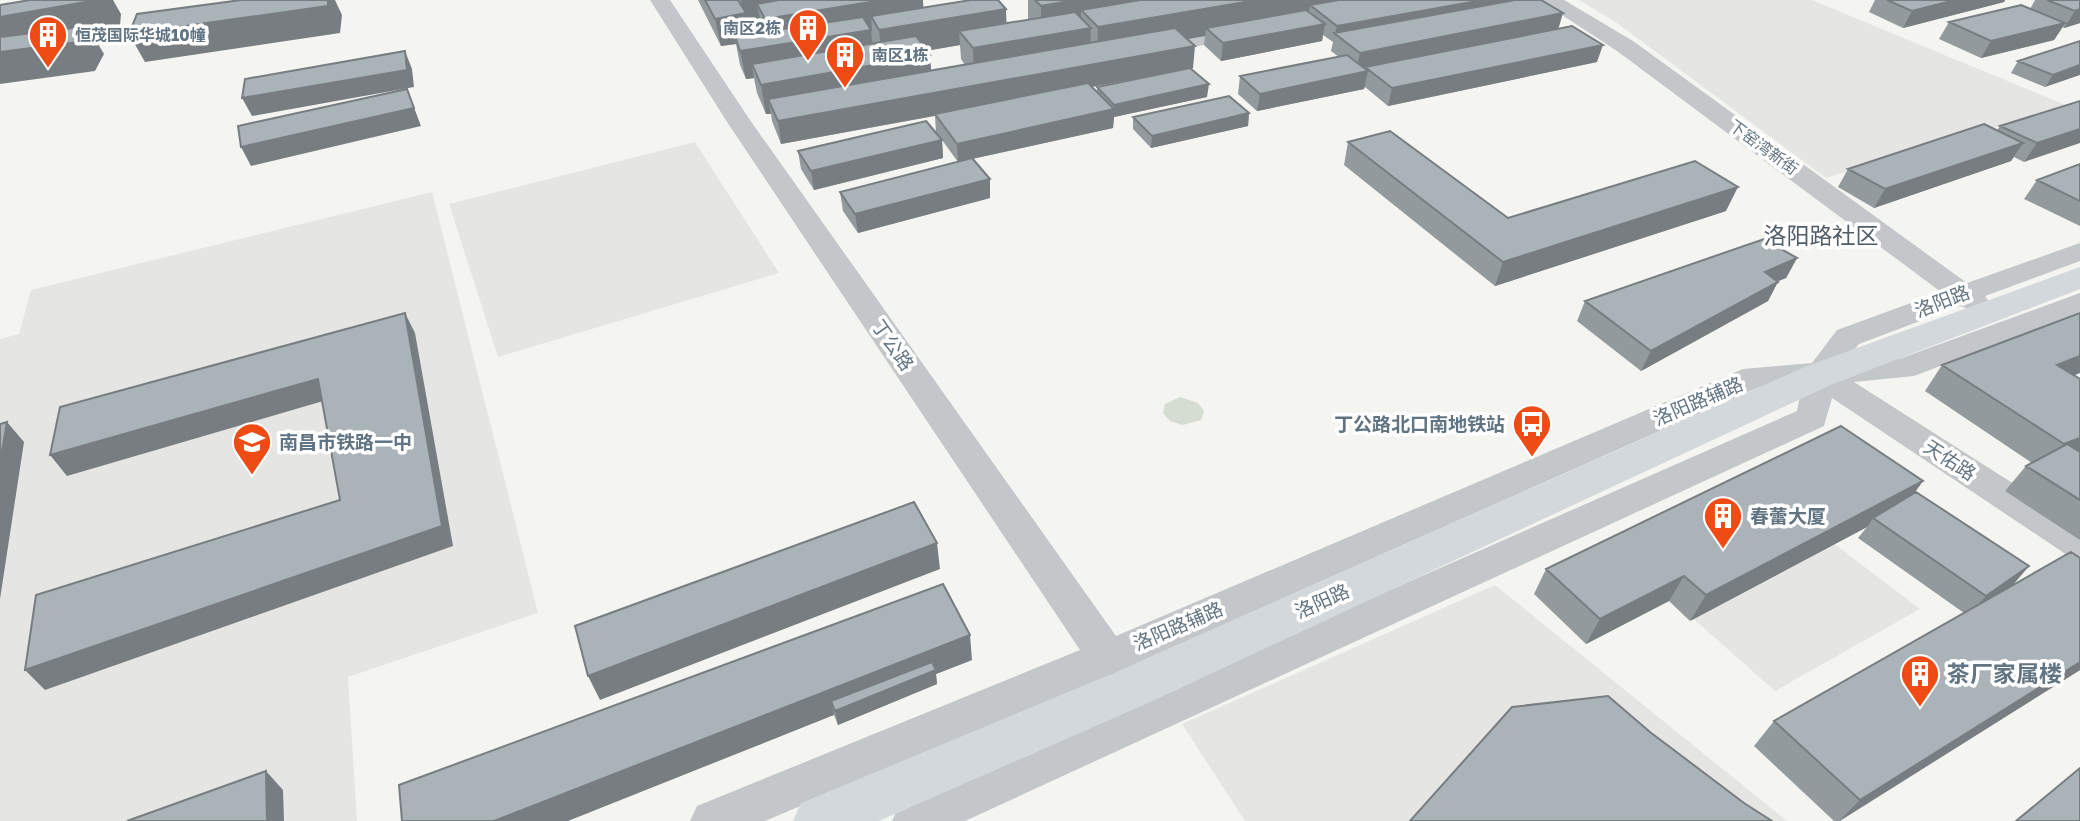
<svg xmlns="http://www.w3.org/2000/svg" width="2080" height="821" font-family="'Golos Text','Noto Sans SC',sans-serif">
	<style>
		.built { fill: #e5e6e3 }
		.green { fill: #d5dcd1 }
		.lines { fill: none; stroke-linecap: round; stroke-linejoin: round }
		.minor { fill: #c3c7ca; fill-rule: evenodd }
		.major { fill: #d2d8dc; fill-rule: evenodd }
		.wall { fill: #929a9e; fill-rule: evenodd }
		.shaded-wall { fill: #777d81 }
		.building { fill: #aab3b8; stroke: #777d81; stroke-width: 2 }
		.labels { text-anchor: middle; stroke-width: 7; stroke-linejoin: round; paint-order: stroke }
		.far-poi-label { font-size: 16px; font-weight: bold; fill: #617483; stroke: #fff; text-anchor: start }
		.far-street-label { font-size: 16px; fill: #617483; stroke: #fff }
		.street-label { font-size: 19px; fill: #617483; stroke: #fff }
		.poi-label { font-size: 19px; font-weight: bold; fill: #617483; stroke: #fff; text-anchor: start }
		.quarter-label { font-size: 23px; fill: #4f5d68; stroke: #fff }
		.near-poi-label { font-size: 23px; font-weight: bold; fill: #617483; stroke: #fff; text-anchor: start }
	</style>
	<rect width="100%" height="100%" fill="#f4f5f0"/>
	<path class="built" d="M1579,0H1812L2068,106L1826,178L1617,23Z
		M695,142L779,273L498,357L449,204Z
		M432,192L538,613L348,677L357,821H0V339L19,334L31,290Z
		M1786,507L1920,609L1775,691L1645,576Z
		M1495,585L1787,821H1245L1182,724Z"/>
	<path class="green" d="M1180,397L1198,403L1204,411L1201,420L1183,425L1170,421L1163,413L1165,404Z"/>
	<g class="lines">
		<path class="minor" d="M650,0H670L752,123L1116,636L1743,369L1812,363L1837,330L1941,292L1617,51L1539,0H1564L1633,41L1967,283L2080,243V261L1985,296L1989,302L1985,308L1974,311L1960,306L1859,344L1846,361L1899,359L2080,293V313L1914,376L1854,382L2080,526V559L2067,555L1832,398L1824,426L965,821H892L899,806L1797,411L1802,385L1759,387L1135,664L1141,675L1135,687C1120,693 1109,693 1100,679L765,821H690L697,806L1080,650L729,125Z
			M1248,24L1256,25L1259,30L1256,35L1146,56L1135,49L1146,42Z"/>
		<path class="major" d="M2080,267V289L1833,384L1146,704L879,821H793L801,803L1112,674L1807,366Z"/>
	</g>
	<path class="wall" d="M698,0H923V8L1006,23L1028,20V0H1541L1558,29L1597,62L1388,106L1365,87L1364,89L1257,111L1238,94L1240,76L1339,57L1331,51L1333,42L1323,35L1322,41L1221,61L1204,45L1205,36L1187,39L1193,68L1191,69L1207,97L1114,117L1113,128L972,159L990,179V198L858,233L843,211L840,192L958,162L942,140L943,158L814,190L801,169L798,151L936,133L935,116L781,144L772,121L771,114H766L757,93L754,78L746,79L740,65L736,44L721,46ZM760,18L762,32L749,34L747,21ZM960,45L961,59L965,65L931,71L930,55L926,51ZM1144,77L1097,87V91L1092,87Z
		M1875,0H2005L2004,2L1903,28L1869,12Z
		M2035,0H2080V23L2064,28L2063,27L2054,40L1981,58L1939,39L1949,22L2030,9Z
		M2080,41L2045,87L2011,73L2018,61Z
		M2080,101L2024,162L2014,157L2011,161L1874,208L1838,187L1848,169L1997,130L2000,126Z
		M1249,113L1248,126L1151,148L1133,129V117Z
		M1348,142L1508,218L1726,211L1495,286L1344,165Z
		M2080,164V226L2024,199L2037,180Z
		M1797,258L1786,278L1778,281L1768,301L1641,371L1577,321L1585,301Z
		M1942,365L2074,375L2080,379V540L2005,491L2026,466L2032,463L1925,391Z
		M1923,481L1914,493L2029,566L2012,586L2080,558V670L1840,821H1834L1754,746L1774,721L1964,613L1858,538L1867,527L1690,621L1669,601L1586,644L1534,594L1546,569Z
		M972,660L936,674L937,684L838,725L834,715L399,785Z"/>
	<path class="shaded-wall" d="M97,0H113L121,14L120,26L91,32L104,54L95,71L0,84V17Z
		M328,0H335L342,15L340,33L145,62L129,34Z
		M741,0H867L757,4L760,18L747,21L751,41L735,36L736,44L721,46L715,19L743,14Z
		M883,0H923L924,21L871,16L872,30L838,36L871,30L874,59L752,64L754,78L746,79L740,51L770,46L765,19Z
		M1075,0H1155L1081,10V26L1041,34V6Z
		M1257,0H1336L1334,13L1310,5L1308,18L1206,28L1205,36L1097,55L1098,27Z
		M1483,0H1523L1335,34L1337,26Z
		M1955,0H2005L2004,2L1903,28L1912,11Z
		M1006,9L1007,37L959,31L960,45L882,58L879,30Z
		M2080,9V23L2064,28L2075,11Z
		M1563,13L1558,30L1365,67L1364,69L1356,70L1360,53Z
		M2065,23L2054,40L1981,58L1991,41Z
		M1325,24L1322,41L1221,61L1223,43Z
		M1091,28L1090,56L974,77L973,48Z
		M1603,45L1597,62L1388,106L1392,88Z
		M1195,46L1193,68L781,144L778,121Z
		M405,51L412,69L414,87L252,116L242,98Z
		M930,55L932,84L768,99L771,114H766L761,85Z
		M2080,65V75L2045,87L2053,75Z
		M1368,71L1364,89L1257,111L1260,94Z
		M1209,84L1207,97L1114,117L1113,128L958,162L957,144L1114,109V105Z
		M407,89L421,126L251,166L241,147Z
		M1249,113L1248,126L1151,148L1152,136Z
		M2080,129V143L2024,162L2037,143Z
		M942,140L943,158L814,190L811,171Z
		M2023,143L2011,161L1874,208L1885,189Z
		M990,179V198L858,233L855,214Z
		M1738,187L1726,211L1495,286L1503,262Z
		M1797,258L1786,278L1754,291L1765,272Z
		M1778,282L1768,301L1641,371L1651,351Z
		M405,313L415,333L453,546L45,690L25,670L442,526Z
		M2080,356V373L2037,390L2057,365Z
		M318,379L330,399L67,476L50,455Z
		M7,422L24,442L0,599V463Z
		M2080,438V453L2043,470L2064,444Z
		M1923,481L1904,507L1873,518L1867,527L1690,621L1706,595Z
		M937,543L940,569L600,700L588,676Z
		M2029,566L2011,587L1968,616L1986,596Z
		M1684,576L1669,601L1586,644L1600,619Z
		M970,635L972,660L936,674L937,684L838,725L835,711L831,701L834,715L568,821H494Z
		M2080,662V670L1839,821L1860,800Z
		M266,771L283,790L284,821H267Z"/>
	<path class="building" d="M30,0H97L0,17V5Z
		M241,0H328V6L129,34L137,14Z
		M705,0H738L746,13L715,19Z
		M779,0H883L765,19L757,4Z
		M971,0H998L1006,9L879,30L871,16Z
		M1035,0H1075L1041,6Z
		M1140,0H1257L1098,27L1081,10Z
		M1339,0H1483L1337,26L1310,5Z
		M1515,0H1541L1563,13L1360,53L1334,33Z
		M1887,0H1955L1912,11Z
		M2047,0H2080V9L2075,11Z
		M2021,5L2065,23L1991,41L1949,22Z
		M1306,10L1325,24L1223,43L1206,28Z
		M1075,12L1091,28L973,48L959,31Z
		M863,17L871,30L740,51L735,36Z
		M88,26L78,42L0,52V37Z
		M1572,26L1603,45L1392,88L1365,67Z
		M1175,28L1195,46L778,121L768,99Z
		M916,36L930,55L761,85L752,64Z
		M2080,41V65L2053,75L2018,61Z
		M405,51L407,70L242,98L245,79Z
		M1347,55L1368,71L1260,94L1240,76Z
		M1190,68L1209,84L1114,105L1097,87Z
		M1088,83L1114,109L957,144L935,114Z
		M407,89L414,108L241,147L238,126Z
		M1229,96L1249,113L1152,136L1133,117Z
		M2080,101V129L2037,143L2000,126Z
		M926,121L942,140L811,171L798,151Z
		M1984,124L2023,143L1885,189L1848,169Z
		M1390,131L1508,218L1695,161L1738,187L1503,262L1348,142Z
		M972,158L990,179L855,214L840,192Z
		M2080,164V201L2037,180Z
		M1764,239L1797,258L1765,272L1778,282L1651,351L1585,301Z
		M405,313L442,526L25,670L36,595L340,500L318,379L50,455L60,407Z
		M2080,313V356L2057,365L2080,379V438L2064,444L1942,365Z
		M7,422L0,463V424Z
		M1841,426L1923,481L1706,595L1684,576L1600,619L1546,569Z
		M2067,444L2080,452V500L2026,466Z
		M1916,492L2029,566L1986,596L1873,518Z
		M914,502L937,543L588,676L575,626Z
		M2071,552L2080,558V662L1860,800L1774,721Z
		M943,584L970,635L494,821H402L399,785Z
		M932,662L936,670L835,711L831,701Z
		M1608,696L1650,732L1744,803L1772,821H1410L1512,707Z
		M2080,768V821H2016Z
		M266,771L267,821H127Z"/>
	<defs>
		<g id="building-pin" transform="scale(2.0125)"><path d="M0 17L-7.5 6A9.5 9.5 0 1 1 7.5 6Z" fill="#ef4b15" stroke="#fff"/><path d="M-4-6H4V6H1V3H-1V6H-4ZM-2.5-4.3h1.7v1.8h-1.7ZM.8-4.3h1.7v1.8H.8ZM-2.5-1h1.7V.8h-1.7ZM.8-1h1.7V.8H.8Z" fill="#fff"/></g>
		<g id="bus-pin" transform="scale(2.0125)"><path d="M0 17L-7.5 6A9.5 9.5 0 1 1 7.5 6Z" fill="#ef4b15" stroke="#fff"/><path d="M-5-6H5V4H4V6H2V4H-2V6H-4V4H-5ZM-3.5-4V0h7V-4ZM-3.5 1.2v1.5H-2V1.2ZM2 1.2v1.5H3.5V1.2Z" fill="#fff"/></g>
		<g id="school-pin" transform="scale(2.0125)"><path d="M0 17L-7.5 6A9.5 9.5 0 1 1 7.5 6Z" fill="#ef4b15" stroke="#fff"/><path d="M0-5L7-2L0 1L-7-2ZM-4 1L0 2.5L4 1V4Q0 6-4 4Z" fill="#fff"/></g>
	</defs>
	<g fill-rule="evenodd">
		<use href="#building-pin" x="808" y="28"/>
		<use href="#building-pin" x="48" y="35"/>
		<use href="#building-pin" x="845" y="55"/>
		<use href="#bus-pin" x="1532" y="424"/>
		<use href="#school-pin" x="252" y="442"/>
		<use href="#building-pin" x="1723" y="516"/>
		<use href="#building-pin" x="1920" y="674"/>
	</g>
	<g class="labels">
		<g class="far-poi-label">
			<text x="781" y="34" text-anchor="end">南区2栋</text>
			<text x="75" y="41">恒茂国际华城10幢</text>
			<text x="872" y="61">南区1栋</text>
		</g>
		<g class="far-street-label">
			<text transform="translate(1764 147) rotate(36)" y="6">下窑湾新街</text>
		</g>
		<g class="street-label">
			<text transform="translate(1942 301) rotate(-21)" y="7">洛阳路</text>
			<text transform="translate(893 345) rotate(55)" y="7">丁公路</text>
			<text transform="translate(1698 401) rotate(-23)" y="7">洛阳路辅路</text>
			<text transform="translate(1950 460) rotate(33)" y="7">天佑路</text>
			<text transform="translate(1322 601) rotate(-24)" y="7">洛阳路</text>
			<text transform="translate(1178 626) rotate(-23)" y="7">洛阳路辅路</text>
		</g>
		<g class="poi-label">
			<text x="1505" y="431" text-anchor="end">丁公路北口南地铁站</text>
			<text x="279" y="449">南昌市铁路一中</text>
			<text x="1750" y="523">春蕾大厦</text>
		</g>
		<g class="quarter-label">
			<text x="1821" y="244">洛阳路社区</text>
		</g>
		<g class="near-poi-label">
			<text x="1947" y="682">茶厂家属楼</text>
		</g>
	</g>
</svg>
